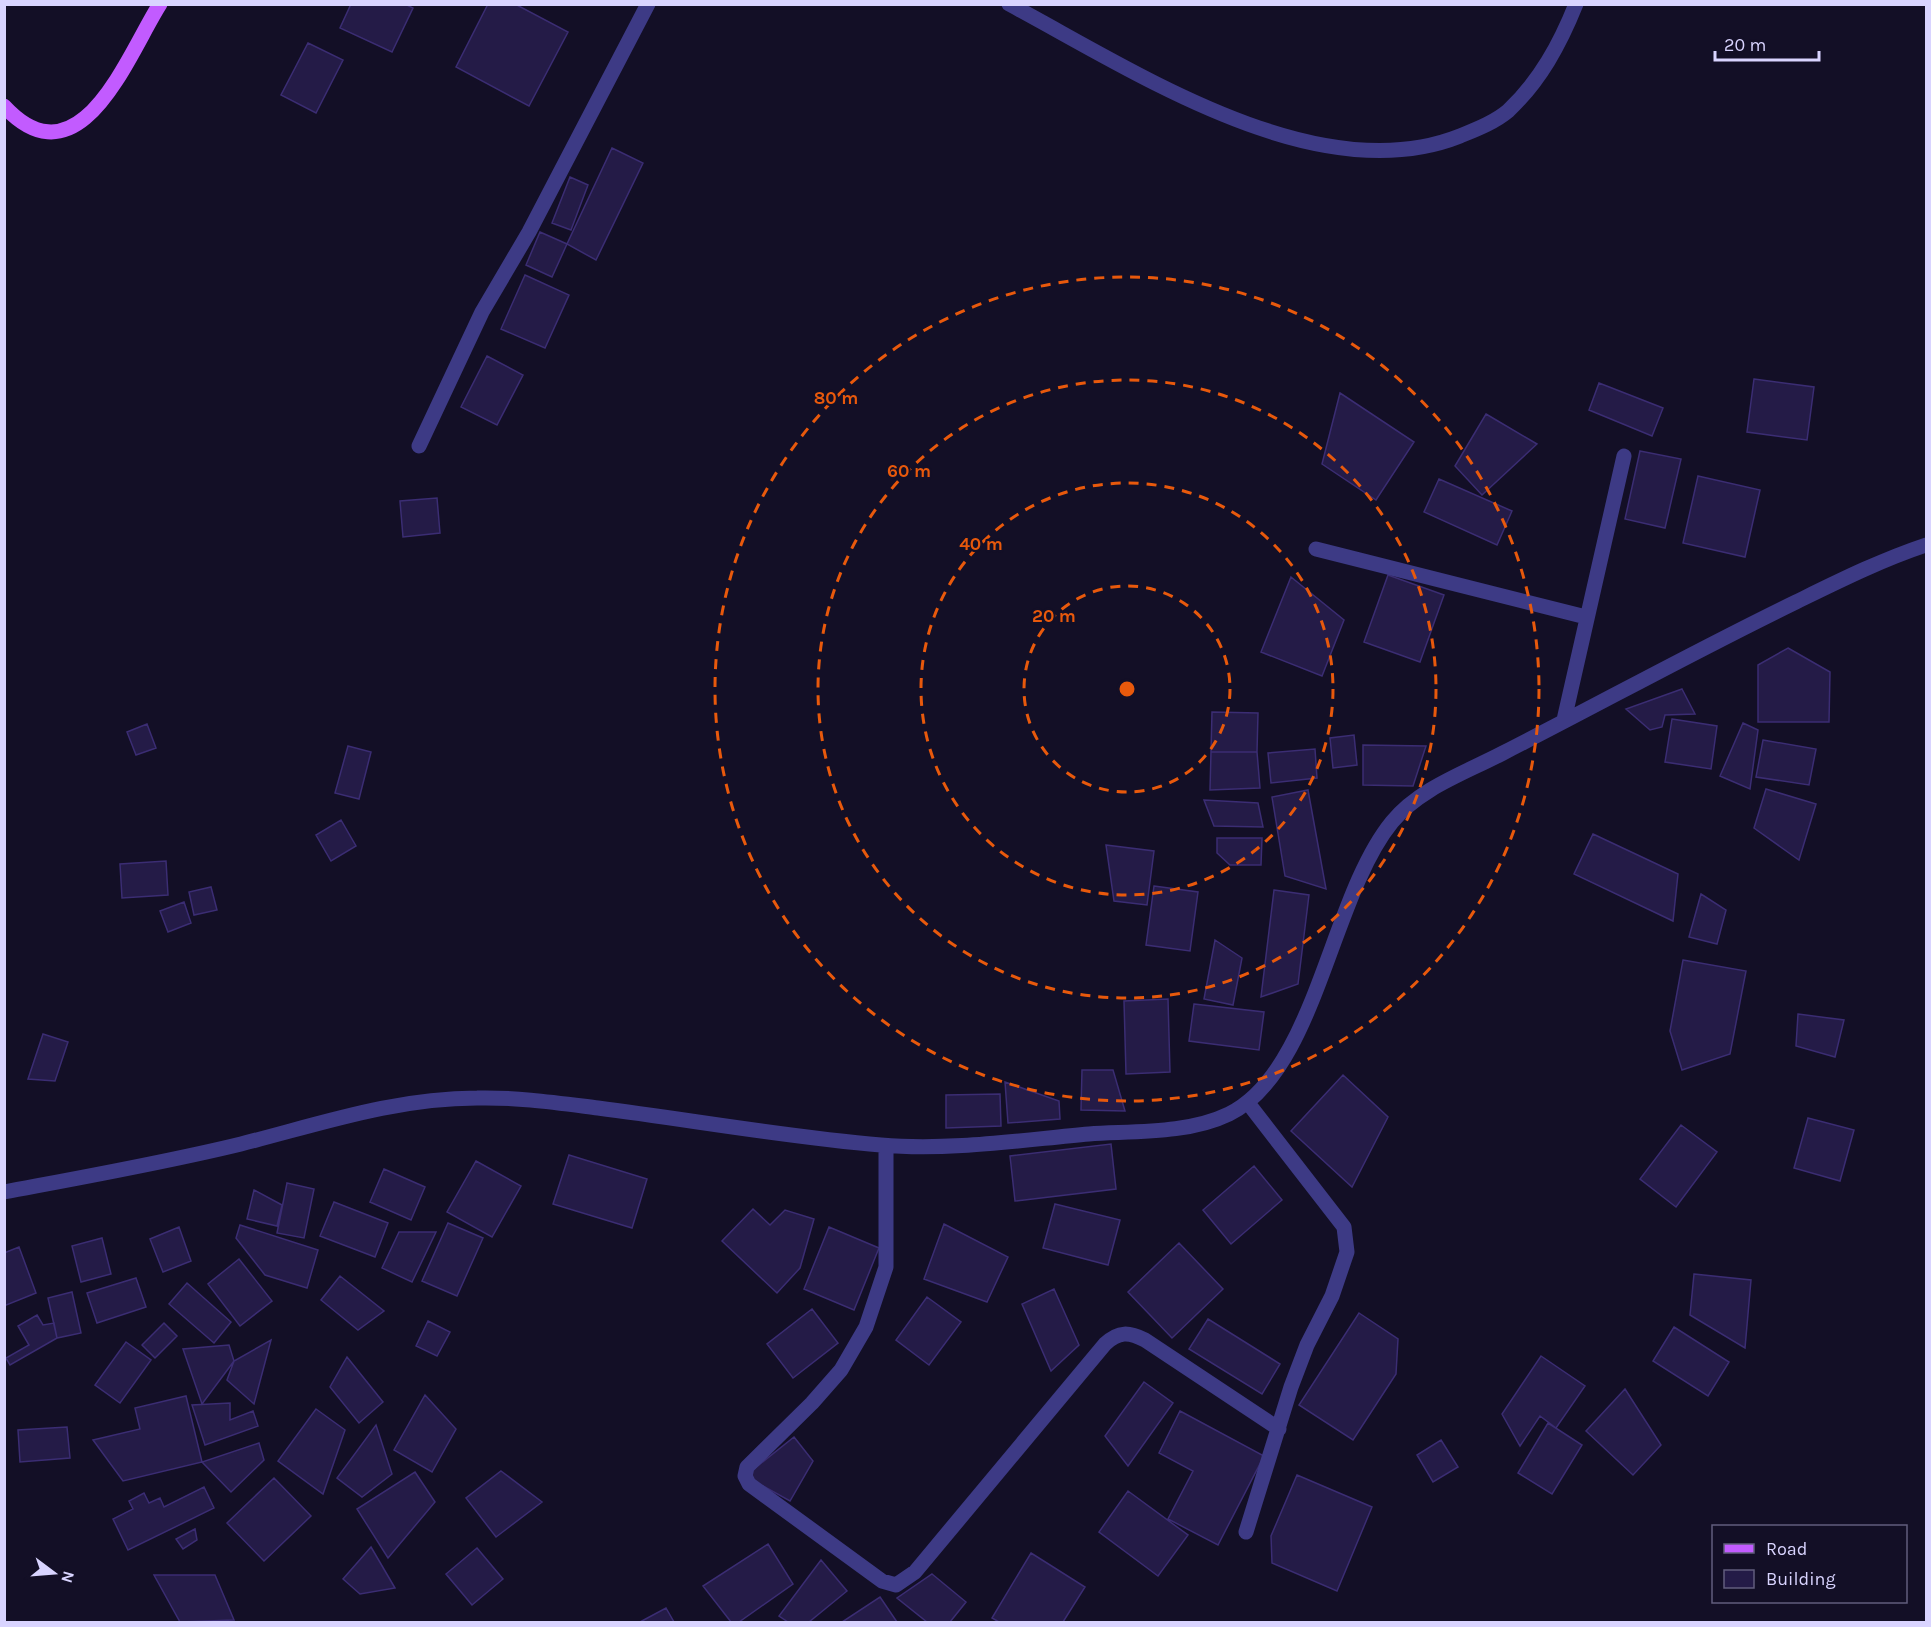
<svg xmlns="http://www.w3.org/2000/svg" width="1931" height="1627" font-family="Karla,sans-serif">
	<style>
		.building { fill: #241b47; stroke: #3b2d73; stroke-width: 1.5 }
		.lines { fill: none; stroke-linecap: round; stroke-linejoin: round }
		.minor { stroke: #3d3a85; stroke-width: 15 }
		.major { stroke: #c25bff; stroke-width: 15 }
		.ring { fill: none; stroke: #e8590c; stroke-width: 3; stroke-dasharray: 10 8 }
		.centre { fill: #e8590c; stroke: #130f26; stroke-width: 3 }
		.ring-label { font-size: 18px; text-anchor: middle; font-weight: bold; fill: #e8590c; stroke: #130f26; stroke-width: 4.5; stroke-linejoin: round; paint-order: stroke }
	</style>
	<rect width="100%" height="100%" fill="#130f26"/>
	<path class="building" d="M351,4H405L413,8L392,52L340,28Z
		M488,4H515L568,32L529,106L456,67Z
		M308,43L343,60L316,113L281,95Z
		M612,148L643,163L596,260L567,244Z
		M570,177L588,185L571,230L552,223Z
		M540,232L567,244L552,277L526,265Z
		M525,275L569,295L545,348L501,329Z
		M487,356L523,375L497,425L461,407Z
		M1754,379L1814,387L1807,440L1747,432Z
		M1599,383L1663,408L1652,436L1589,410Z
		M1340,393L1414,442L1376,500L1322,464Z
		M1486,414L1537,444L1482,495L1455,466Z
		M1640,451L1681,459L1665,528L1625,519Z
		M1698,476L1760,490L1745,557L1683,543Z
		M1439,479L1512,511L1497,545L1424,512Z
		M437,498L440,533L403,537L400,501Z
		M1388,575L1444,595L1420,662L1364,642Z
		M1291,577L1344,620L1322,676L1261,652Z
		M1788,648L1830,672L1829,722H1758V665Z
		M1682,689L1695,714L1665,715L1662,727L1650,730L1626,709Z
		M1212,712L1258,713L1257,752H1211Z
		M1672,719L1717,726L1711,769L1665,762Z
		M1743,723L1758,730L1750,789L1720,776Z
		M147,724L156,748L136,755L127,732Z
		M1354,735L1357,765L1333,768L1330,738Z
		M1763,740L1816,749L1809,785L1756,777Z
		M1363,745L1426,746L1413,786L1363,785Z
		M348,746L371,752L359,799L335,793Z
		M1315,749L1317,778L1271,783L1268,753Z
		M1211,752H1257L1260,788L1210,790Z
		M1766,789L1816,804L1799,860L1754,828Z
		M1308,790L1326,889L1285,876L1272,797Z
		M1204,800L1258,803L1263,827L1214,826Z
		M341,820L356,846L331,861L316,835Z
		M1593,834L1678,874L1673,921L1574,874Z
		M1217,838H1262L1261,865H1230L1217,853Z
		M1106,845L1154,851L1147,905L1114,901Z
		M166,861L168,895L122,898L120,864Z
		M1154,886L1198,892L1190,951L1146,945Z
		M211,887L217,910L194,915L189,892Z
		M1274,890L1309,895L1298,984L1261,997Z
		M1701,894L1726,910L1717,944L1689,937Z
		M184,902L191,923L168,932L160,911Z
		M1215,940L1242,958L1233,1005L1204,999Z
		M1683,960L1746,971L1730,1054L1682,1070L1670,1031Z
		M1168,999L1170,1072L1126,1074L1124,1001Z
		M1194,1004L1264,1012L1259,1050L1189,1041Z
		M1798,1014L1844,1020L1835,1057L1796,1046Z
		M43,1034L68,1042L55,1081L28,1079Z
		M1082,1070H1113L1125,1111L1081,1110Z
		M1343,1075L1388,1117L1352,1187L1291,1131Z
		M1005,1082L1059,1101L1060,1119L1008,1123Z
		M1000,1094L1001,1126L946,1128V1095Z
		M1808,1118L1854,1130L1840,1181L1794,1168Z
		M1681,1125L1717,1152L1676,1207L1640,1179Z
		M1111,1144L1116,1189L1015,1201L1010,1156Z
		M569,1155L647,1179L632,1228L553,1204Z
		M476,1161L521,1186L492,1237L447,1212Z
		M1254,1166L1282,1200L1231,1244L1203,1210Z
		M384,1169L425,1187L411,1220L370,1202Z
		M287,1183L314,1189L304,1238L277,1233Z
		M254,1190L282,1205L277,1226L247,1219Z
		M334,1202L388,1223L375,1257L320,1236Z
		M1055,1204L1120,1220L1108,1265L1043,1248Z
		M753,1209L770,1225L785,1210L814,1219L800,1268L777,1293L722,1241Z
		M448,1223L483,1238L457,1296L422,1281Z
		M944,1224L1008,1257L987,1302L924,1279Z
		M240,1225L318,1250L307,1288L265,1275L236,1238Z
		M179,1227L191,1261L163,1272L150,1239Z
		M829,1227L879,1248L854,1310L804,1289Z
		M399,1232H436L412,1282L382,1268Z
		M102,1238L111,1274L81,1282L72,1246Z
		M1179,1243L1223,1289L1172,1338L1128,1292Z
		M19,1247L36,1293L4,1306V1253Z
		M239,1259L272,1301L240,1326L208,1284Z
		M1694,1274L1751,1280L1745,1348L1690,1315Z
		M340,1276L384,1311L358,1330L321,1300Z
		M136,1278L146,1307L97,1323L87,1293Z
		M187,1283L231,1322L214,1343L169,1304Z
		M1054,1289L1079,1345L1051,1371L1022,1304Z
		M72,1292L81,1333L57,1338L48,1298Z
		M927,1297L961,1322L929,1365L896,1340Z
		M812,1309L838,1343L793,1378L767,1344Z
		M1359,1313L1398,1339L1396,1374L1353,1440L1299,1405Z
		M37,1315L43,1325L54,1323L57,1338L10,1365L6,1358L29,1345L18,1326Z
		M1208,1319L1280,1364L1262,1394L1189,1349Z
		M428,1321L450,1332L437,1356L416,1346Z
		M164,1323L177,1336L155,1358L142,1345Z
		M1674,1327L1729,1362L1708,1396L1653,1361Z
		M271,1340L254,1404L227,1380L234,1361Z
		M126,1342L151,1360L120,1403L95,1385Z
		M229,1345L234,1361L202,1404L183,1349Z
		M1541,1356L1585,1386L1556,1428L1540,1416L1520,1446L1502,1414Z
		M347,1357L383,1402L359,1423L330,1387Z
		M1144,1382L1173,1403L1128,1466L1105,1436Z
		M1625,1389L1661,1445L1633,1475L1586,1431Z
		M425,1395L456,1429L432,1472L394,1450Z
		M186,1396L202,1462L123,1481L93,1440L140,1429L135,1408Z
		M230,1403V1420L253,1411L258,1426L205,1445L192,1405Z
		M316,1409L345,1430L323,1494L278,1461Z
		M1180,1411L1264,1456L1218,1545L1168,1519L1193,1471L1159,1453Z
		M1548,1423L1582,1445L1552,1494L1518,1473Z
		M376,1425L392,1474L362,1497L337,1478Z
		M67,1427L70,1458L20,1462L18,1430Z
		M794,1437L813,1461L790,1501L745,1476Z
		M1441,1440L1458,1467L1433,1482L1417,1455Z
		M259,1443L264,1460L231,1492L202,1462Z
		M501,1471L542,1502L496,1537L466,1498Z
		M415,1472L435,1502L388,1558L357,1509Z
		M1297,1475L1372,1507L1337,1591L1272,1563L1271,1536Z
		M274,1478L311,1516L264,1561L227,1523Z
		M204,1487L214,1508L128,1550L113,1519L133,1509L129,1501L144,1493L149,1503L160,1498L164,1507Z
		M1128,1491L1188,1535L1158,1576L1099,1532Z
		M195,1529L197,1540L183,1549L176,1539Z
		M768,1544L793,1584L739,1622H731L703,1586Z
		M371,1547L395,1588L360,1594L343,1579Z
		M477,1548L503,1579L472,1605L446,1574Z
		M1031,1553L1085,1587L1063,1622H999L992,1618Z
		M821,1560L847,1591L809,1622H788L779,1616Z
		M932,1574L966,1602L950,1622H927L897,1598Z
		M154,1575H215L234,1620L180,1622Z
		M880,1597L897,1622H842Z
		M666,1608L674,1622H640Z"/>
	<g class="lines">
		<path class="minor" d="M1009,4C1133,70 1317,193 1460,136C1477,129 1495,122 1508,111C1540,81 1560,44 1576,4
			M419,446L482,312L529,232L648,4
			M1316,549L1586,617
			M1564,720L1624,456
			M886,1146V1267L866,1327L841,1370L812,1403L747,1467L745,1476L749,1484L882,1581L896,1585L915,1572L1105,1344C1119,1331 1129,1332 1145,1340L1279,1429
			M4,1192C84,1177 163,1163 241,1144C320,1124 395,1098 477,1098C517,1097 558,1103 598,1108C692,1120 786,1137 881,1145C949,1151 1021,1140 1089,1134C1133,1131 1188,1134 1229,1114C1316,1071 1330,898 1392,822C1420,788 1465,773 1503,753C1601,703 1697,650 1796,602C1839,581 1881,560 1926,545
			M1246,1532L1291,1387L1307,1345L1332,1296L1347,1252L1344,1227L1248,1103"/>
		<path class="major" d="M4,106C80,188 128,54 160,4"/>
	</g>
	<g class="ring">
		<circle cx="1127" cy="689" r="103"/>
		<circle cx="1127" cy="689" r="206"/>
		<circle cx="1127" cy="689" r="309"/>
		<circle cx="1127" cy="689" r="412"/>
	</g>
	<circle cx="1127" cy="689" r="9" class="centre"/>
	<g class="ring-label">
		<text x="836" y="404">80 m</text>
		<text x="909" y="477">60 m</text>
		<text x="981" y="550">40 m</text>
		<text x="1054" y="622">20 m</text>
	</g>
	<rect width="1931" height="1627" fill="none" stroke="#d9d4ff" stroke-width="12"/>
	<rect x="1712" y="1525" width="195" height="78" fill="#130f26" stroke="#625e7d" stroke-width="1.5"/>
	<rect x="1724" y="1544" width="30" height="9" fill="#c25bff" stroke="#625e7d" stroke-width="1.5"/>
	<text x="1766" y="1555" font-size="18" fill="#d9d4ff">Road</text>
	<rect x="1724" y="1570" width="30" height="18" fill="#241b47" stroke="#625e7d" stroke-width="1.5"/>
	<text x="1766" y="1585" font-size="18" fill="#d9d4ff">Building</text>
	<g transform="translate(54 1573) rotate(106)" stroke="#130f26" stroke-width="4.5" paint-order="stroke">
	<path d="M0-4.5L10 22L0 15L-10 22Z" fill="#d9d4ff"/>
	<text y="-9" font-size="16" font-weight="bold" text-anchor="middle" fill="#d9d4ff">N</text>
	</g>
	<path d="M1715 51v9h104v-9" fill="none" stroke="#d9d4ff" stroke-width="3"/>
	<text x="1724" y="51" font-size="18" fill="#d9d4ff" stroke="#130f26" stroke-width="4.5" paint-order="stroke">20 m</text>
</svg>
